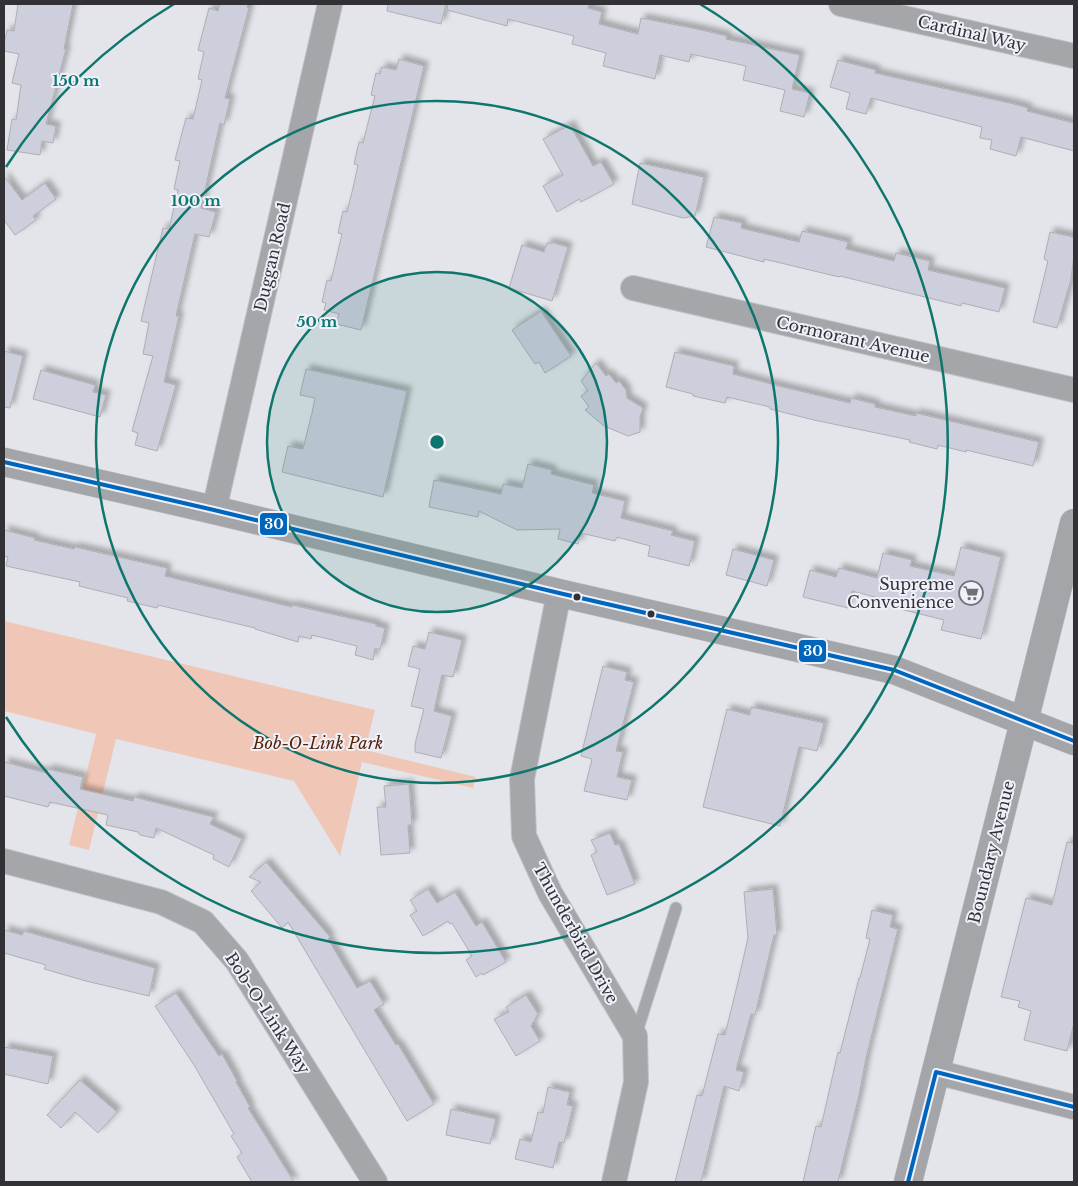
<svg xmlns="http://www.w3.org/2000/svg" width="1078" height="1186" font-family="'Libre Baskerville',serif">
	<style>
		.green { fill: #f0c7b6 }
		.building { fill: #cecfdd; stroke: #aeaeb2; filter: url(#shadow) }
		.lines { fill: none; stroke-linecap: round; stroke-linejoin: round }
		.lane-casing { stroke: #c1c2c5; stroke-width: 13 }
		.street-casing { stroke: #c1c2c5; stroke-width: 26 }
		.secondary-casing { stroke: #c1c2c5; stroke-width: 29 }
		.lane { stroke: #a5a6a9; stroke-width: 11 }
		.street { stroke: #a5a6a9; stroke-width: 24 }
		.secondary { stroke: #a4a5a9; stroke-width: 28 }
		.bus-1-casing { stroke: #eff0fa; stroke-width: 8 }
		.bus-1 { stroke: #0065bd; stroke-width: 4 }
		.ring { fill: none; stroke: #0f766e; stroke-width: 2.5 }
		.bus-dot { fill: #323236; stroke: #eff0fa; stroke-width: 2 }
		.labels { text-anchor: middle; stroke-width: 4; stroke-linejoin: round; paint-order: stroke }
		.street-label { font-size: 16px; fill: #323236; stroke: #eff0fa }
		.poi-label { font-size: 16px; fill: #323236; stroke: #eff0fa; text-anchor: end }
		.park-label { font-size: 16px; font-style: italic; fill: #562306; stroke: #eff0fa }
		.centre { fill: #0f766e; stroke: #eff0fa; stroke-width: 2.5 }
		.ring-label { font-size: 15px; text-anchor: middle; font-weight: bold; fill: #0f766e; stroke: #eff0fa; stroke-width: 4; stroke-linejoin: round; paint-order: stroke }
		.line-badge { stroke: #eff0fa; stroke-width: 2 }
		.badge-label { font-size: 14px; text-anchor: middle; font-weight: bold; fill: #fff }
	</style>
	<defs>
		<filter id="shadow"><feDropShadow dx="4.5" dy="-4.5" stdDeviation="2.5" flood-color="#0004"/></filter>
	</defs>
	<rect width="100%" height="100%" fill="#e4e5ea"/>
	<path class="green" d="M4,621L375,710L365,750L476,777L473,788L362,762L340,856L294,781L116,739L89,850L69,845L96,734L4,711Z"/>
	<path class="building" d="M18,4H73L64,49H66L46,124L56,126L53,143L42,141L40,155L7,150L12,119L16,120L21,85L12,83L19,54L4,51V44L7,30L14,31Z
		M220,4H248L247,7L249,8L225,98L230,99L224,125L220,123L201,208L216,212L209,237L195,234L176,316H179L164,382L176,385L157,451L135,445L138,433L132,431L153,356L143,354L149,323L141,321L163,228L169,229L178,190L174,189L180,161L175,160L186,118L193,119L202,80L198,79L204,52L198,50L209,8L218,11Z
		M388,4H446L441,24L387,11Z
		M448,4H589L588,8L602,12L599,24L638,34L641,18L697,29L727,36L726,39L800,55L792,89L810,93L804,117L780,111L785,90L743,80L746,66L691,54L689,62L660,55L655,79L603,66L606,53L572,44L574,36L508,19L507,26L447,10Z
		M399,59L424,66L361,330L336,324L339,314L324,310L326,303L322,302L327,280L331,281L342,234L338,233L343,211L347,212L353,188L358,165L354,164L359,142L363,143L369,119L375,96L371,95L376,73L380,74L382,67L396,70Z
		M838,60L876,70L875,73L1014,104L1028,108L1027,111L1074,123V151L1021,137L1016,156L990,149L992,140L980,138L982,127L871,98L866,114L846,109L850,93L830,87Z
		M570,125L593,166L601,162L614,184L581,202L579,199L557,212L543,186L563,175L543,139Z
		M640,163L704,177L695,216L683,218L632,204Z
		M4,176L22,200L45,183L56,199L33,216L36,220L15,235L4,220Z
		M714,217L742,223L741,228L799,242L802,231L848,242L846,249L894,261L896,253L930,261L928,270L1005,288L999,312L962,303L961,306L840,276L839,277L764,259V262L706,247Z
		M1050,232L1074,237V256L1071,279L1057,328L1033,322L1048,261L1044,259Z
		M547,243H554L568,247L552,301L509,288L522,245L544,252Z
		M541,311L571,356L545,373L539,362L535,364L512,330Z
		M4,351L23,356L10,408L4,407Z
		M675,352L734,366L733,374L775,385L850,403L851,398L875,404V407L916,416V413L1039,442L1033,466L966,450V452L938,445L937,449L909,442L910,440L814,420L770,409V407L727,397L725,403L693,396V394L666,387Z
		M596,363L606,376L609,374L616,383L619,381L626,390L627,398L643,408L640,417V432L628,436L604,426L585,410L589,407L581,396L588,391L581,381Z
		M306,369L407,391L383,497L282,472L288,446L303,449L312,413L315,398L300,395Z
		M41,370L95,385L93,392L106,395L100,417L33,399Z
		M528,464L552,470L551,474L594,485L592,493L625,501L621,518L673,531L671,535L695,541L689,566L648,556L650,546L617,537L615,541L581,533L578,544L558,539L560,529L517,530L479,511L478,517L429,507L434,480L501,494L503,484L522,488Z
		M4,530L35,538L34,540L74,549L75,547L167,568L165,576L292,607V605L376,624V626L385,628L380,650L375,648L373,660L355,655L357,646L312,635L311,639L299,636L298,642L255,629V628L158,605L157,608L127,601L128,598L79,586L80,582L6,566L8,557L4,556Z
		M961,547L1001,557L981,639L941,630L944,620L900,609L901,604L852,591L848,608L803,597L810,570L836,577L839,568L877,578L883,553L912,560L910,566L954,576Z
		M733,549L774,560L767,586L726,575Z
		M429,632L462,640L453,677L442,675L434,711L452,716L441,758L415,752V744L424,709L411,706L420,669L408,666L413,646L425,649Z
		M603,666L627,672L625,680L634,682L616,751L623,752L617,777L632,780L627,800L584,791L592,759L581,756Z
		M751,707L824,723L817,751L799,747L780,826L703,807L727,709L750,715Z
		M4,762L47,773L48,769L83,777L80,789L133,801L134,797L214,817L210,824L242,839L229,867L213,859L214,855L156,828L154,838L140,835L138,832L106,825L108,815L50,802L48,807L4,796Z
		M409,784L412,825H408L410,853L381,855L377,807H386L384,786Z
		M610,833L615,845L619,844L635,884L607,895L591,855L597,852L591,840Z
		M1067,842L1074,843V1023L1067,1051L1024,1040L1031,1011L1018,1007L1020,1001L1001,997L1026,898L1052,905Z
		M266,862L330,937L328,939L357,988L370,981L384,1004L374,1010L396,1045L398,1044L434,1104L407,1121L288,922L282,928L251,891L261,882L249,877Z
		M428,889L437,903L455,892L476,926L482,922L506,962L483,975L482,973L476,977L466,960L472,956L452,923L450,924L448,921L423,936L410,915L417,911L410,900Z
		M773,889L777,935H774L755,1015L751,1014L736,1070L744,1072L739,1091L724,1086L701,1182H675L697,1095L702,1096L718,1034L725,1035L737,986L748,938L744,892Z
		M872,910L893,915L890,927L898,929L866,1058L859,1095L838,1182H803L816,1126L821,1127L838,1052L840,1053L859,978H860L870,939L866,938Z
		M4,930L22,935L24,931L155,968L149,996L86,981L44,969L46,965L4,953Z
		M176,993L219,1056L222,1054L237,1081L236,1082L250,1107L248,1108L294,1182H252L237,1157L242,1153L231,1136L234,1134L194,1065L155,1006Z
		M526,995L538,1014L531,1026L540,1041L516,1056L494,1019L509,1012L506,1007Z
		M4,1047L53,1056L48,1084L4,1074Z
		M80,1080L117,1112L98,1133L75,1112L61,1128L47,1115Z
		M548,1087L570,1092L567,1105L573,1106L564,1143L559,1142L553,1168L515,1159L520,1139L531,1142L538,1112L543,1113Z
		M451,1109L496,1119L490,1144L446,1135Z"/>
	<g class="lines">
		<g class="lane-casing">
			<path id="lane" d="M636,1035L676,908"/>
		</g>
		<g class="street-casing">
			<path id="street" d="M841,4L1074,56
				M633,288L1074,390
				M214,510L330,4
				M559,593L522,779L524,836L550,893L635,1036L636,1082L614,1182
				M4,861L161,902L203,922L237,961L375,1182
				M936,1072L1074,1107"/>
		</g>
		<g class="secondary-casing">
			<path id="secondary" d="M4,462L214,510L559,593L894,670L1074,741
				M908,1182L1074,523"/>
		</g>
		<use href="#lane" class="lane"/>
		<use href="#street" class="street"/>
		<use href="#secondary" class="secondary"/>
		<g class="bus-1-casing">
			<path id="bus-1" d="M4,462L214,510L559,593L894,670L1074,741
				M936,1072L1074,1107
				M908,1182L936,1072"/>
		</g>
		<use href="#bus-1" class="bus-1"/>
	</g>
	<circle cx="437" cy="442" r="170" fill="#0f766e" fill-opacity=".12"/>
	<g class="ring">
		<circle cx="437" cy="442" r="170"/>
		<circle cx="437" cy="442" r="341"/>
		<path d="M6 167A511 511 0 0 1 174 4M700 4A511 511 0 1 1 6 717"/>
	</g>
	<defs>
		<g id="supermarket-ring" transform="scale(1.25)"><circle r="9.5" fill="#eff0fa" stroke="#707175" stroke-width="1.5"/><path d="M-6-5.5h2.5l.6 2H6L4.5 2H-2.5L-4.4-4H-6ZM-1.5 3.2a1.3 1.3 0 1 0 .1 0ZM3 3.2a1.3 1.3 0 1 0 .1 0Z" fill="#707175"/></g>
	</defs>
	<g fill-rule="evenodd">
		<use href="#supermarket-ring" x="971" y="593"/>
	</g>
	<g class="bus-dot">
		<circle cx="577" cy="597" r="4.5"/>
		<circle cx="651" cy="614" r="4.5"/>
	</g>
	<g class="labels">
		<g class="street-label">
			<text transform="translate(972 33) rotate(13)" y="6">Cardinal Way</text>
			<text transform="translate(272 257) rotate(-77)" y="6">Duggan Road</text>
			<text transform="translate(853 339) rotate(13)" y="6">Cormorant Avenue</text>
			<text transform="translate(991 852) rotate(-76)" y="6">Boundary Avenue</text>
			<text transform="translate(576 933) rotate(61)" y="6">Thunderbird Drive</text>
			<text transform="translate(268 1013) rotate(57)" y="6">Bob-O-Link Way</text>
		</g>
		<g class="poi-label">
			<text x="954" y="590">Supreme<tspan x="954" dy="18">Convenience</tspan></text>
		</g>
		<g class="park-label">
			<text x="318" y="749">Bob-O-Link Park</text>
		</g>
	</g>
	<circle cx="437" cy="442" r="8" class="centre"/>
	<g class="ring-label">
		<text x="76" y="86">150 m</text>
		<text x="196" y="206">100 m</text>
		<text x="317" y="327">50 m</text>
	</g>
	<g class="line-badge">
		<rect x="259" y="512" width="29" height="24" rx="5" fill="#0065bd"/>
		<rect x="798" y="639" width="29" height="24" rx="5" fill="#0065bd"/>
	</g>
	<g class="badge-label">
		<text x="274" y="529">30</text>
		<text x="813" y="656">30</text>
	</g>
	<rect width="1078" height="1186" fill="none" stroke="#323236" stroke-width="10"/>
</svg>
